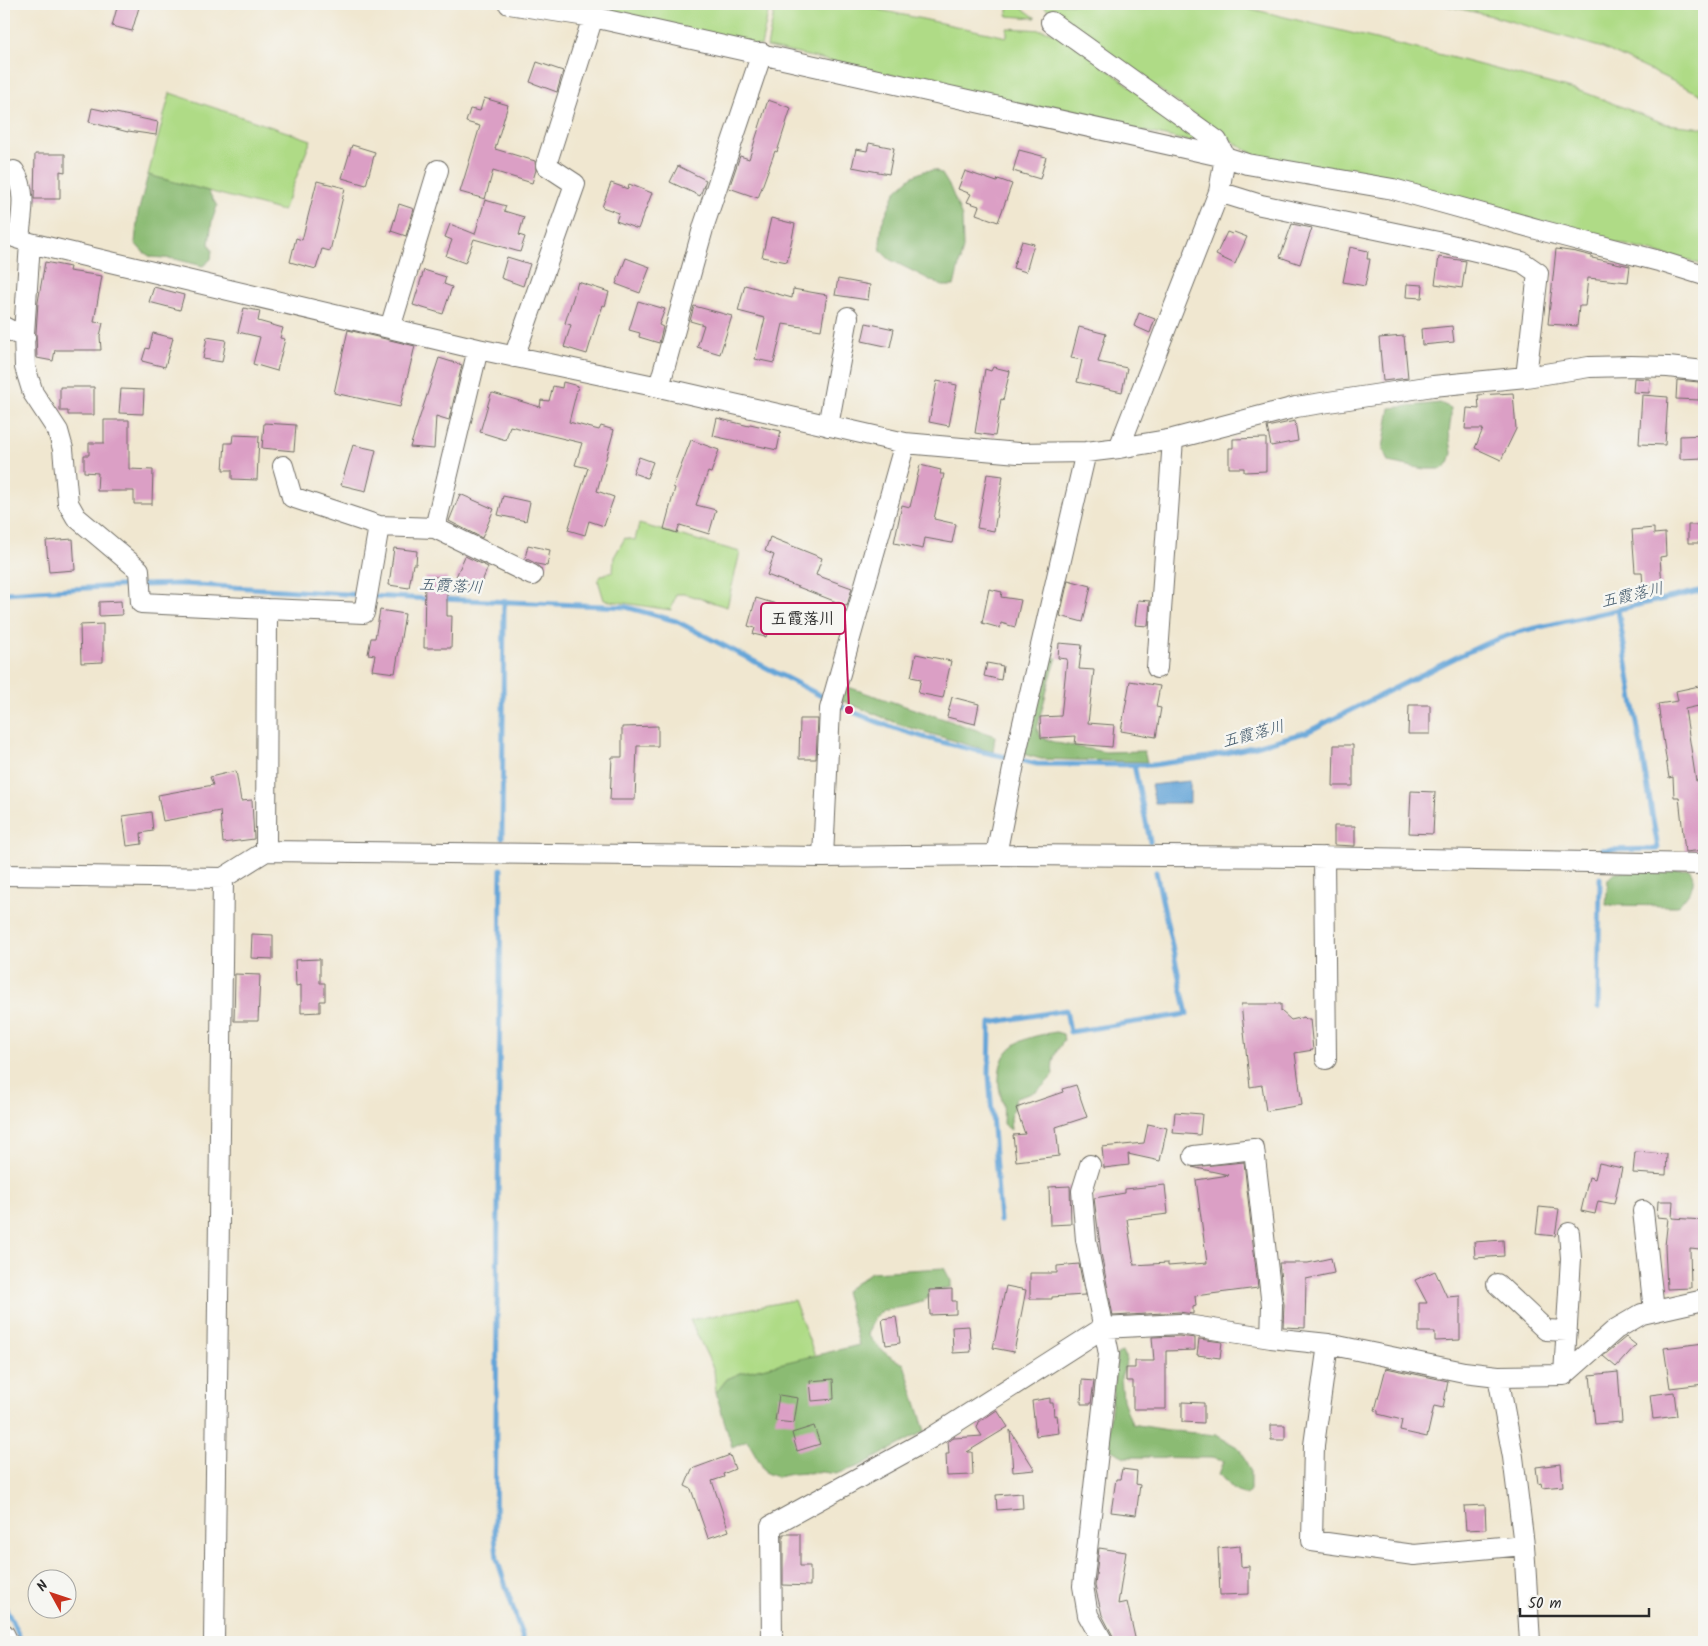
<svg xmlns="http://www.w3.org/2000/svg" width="1708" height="1646" font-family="Kalam,'Klee One',sans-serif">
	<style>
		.green { fill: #afdb86; stroke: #6d8358 }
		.forest { fill: #8bbb73; stroke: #5b734f }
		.water { fill: #65a5d8; stroke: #486882 }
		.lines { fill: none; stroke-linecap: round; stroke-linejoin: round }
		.stream { stroke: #65a5d8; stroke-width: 5 }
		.building { fill: #db9fc5 }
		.minor-casing { stroke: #706d65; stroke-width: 22 }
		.minor { stroke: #fff; stroke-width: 20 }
		.labels { text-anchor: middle; stroke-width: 5; stroke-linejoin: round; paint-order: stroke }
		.water-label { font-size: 16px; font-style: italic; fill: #3f5668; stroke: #f6f6f2 }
		.leader { fill: none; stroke: #c2185b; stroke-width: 2 }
		.callout-dot { fill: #c2185b; stroke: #f6f6f2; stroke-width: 2 }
		.callout { fill: #f6f6f2; stroke: #c2185b; stroke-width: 2 }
		.callout-label { font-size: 16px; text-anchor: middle; font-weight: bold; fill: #2b2b2b }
	</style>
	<rect width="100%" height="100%" fill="#f6f6f2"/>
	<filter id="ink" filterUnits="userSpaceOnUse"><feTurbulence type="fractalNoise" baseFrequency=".02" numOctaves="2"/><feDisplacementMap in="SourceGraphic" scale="10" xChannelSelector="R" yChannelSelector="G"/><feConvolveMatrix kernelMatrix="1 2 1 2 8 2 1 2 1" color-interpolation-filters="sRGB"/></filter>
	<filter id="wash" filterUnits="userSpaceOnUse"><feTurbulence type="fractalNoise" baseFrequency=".0096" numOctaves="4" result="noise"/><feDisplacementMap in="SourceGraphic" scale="20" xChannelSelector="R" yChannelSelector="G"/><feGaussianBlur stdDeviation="1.12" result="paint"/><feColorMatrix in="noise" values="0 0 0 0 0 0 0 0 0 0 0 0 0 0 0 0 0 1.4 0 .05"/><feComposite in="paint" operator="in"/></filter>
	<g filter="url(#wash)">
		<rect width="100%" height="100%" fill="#f0e7d0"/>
		<path class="green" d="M560,4H770L761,46Z
			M776,4H852L1007,37V28L1043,30L1062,35L1210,146L767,47Z
			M1006,4H1016L1036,18L1007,16L1009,6Z
			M1040,4H1231L1450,57L1586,93L1666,124L1704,128V265L1567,230L1394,179L1257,157L1220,133Z
			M1438,4H1704V96L1603,48L1492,16Z
			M170,93L311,140L283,211L148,175Z
			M639,524L740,552L727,607L686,594H676L671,610L604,600L598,580L602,575L613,572L614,557L625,538L635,540Z
			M794,1300L815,1356L741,1373L727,1379L716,1393L714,1370L690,1320Z"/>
		<path class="forest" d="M935,170L942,174L950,187L962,217L963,248L954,286H942L889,259L881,251L880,243L882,223L896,191L911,177L924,171Z
			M148,175L208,191L217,206L212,221L209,244L212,250L211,259L203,266L175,259L151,257L142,251L135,243L138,213Z
			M1440,403L1451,408V417L1449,432L1452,453L1449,463L1442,469H1424L1388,462L1383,448L1390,408Z
			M1046,657L1057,658L1049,682L1037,729L1041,737L1057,743L1105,752L1144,751L1147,762L1041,759L1023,754Z
			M842,685L995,736L993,752L904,726L838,699Z
			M1689,869C1700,883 1687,895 1678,906L1606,905L1608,879L1615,872Z
			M1056,1032L1063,1034L1064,1041C1055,1052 1051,1060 1053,1075C1039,1092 1036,1092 1016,1098L1010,1118L1011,1130L1003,1124C1003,1118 1004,1111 1003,1105C1001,1096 998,1087 999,1078C1000,1042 1027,1037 1056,1032Z
			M944,1268L951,1281V1287C935,1290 928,1300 915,1304C890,1312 875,1303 868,1335C880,1350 887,1356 904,1364L925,1431L860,1466L836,1474L822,1472L791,1474L777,1477L766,1473L747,1440L732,1447L716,1393L727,1379L741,1373L859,1345L845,1291L871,1272Z
			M1122,1352L1127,1360L1121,1377L1123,1400L1132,1424L1174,1431L1216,1435L1239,1448L1250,1470V1491L1246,1496L1231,1488L1219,1474L1224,1461L1211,1458L1125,1457L1107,1448L1117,1354Z"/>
		<path class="water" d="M1190,781V803H1155L1151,785Z"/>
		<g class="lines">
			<path class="stream" d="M144,585L182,584L363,595
				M4,593L136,585
				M371,596L430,599
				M441,599L626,607L676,621L829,700
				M836,704C890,731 952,746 1012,758
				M1020,760L1037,764L1153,765L1209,757L1256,746L1307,732L1459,656L1487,643L1518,632L1704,590
				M1134,765L1150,841
				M502,838L504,602
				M1601,850L1658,849L1618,610
				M501,869L495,1537L497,1559L524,1642
				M1598,1008L1600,878
				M1000,1221L989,1075L990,1023L1066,1010L1070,1032L1187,1014L1156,872
				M4,1605L22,1642"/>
		</g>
		<g id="blocks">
			<path class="building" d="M118,4H140L132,31L112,26Z
				M537,62L563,71L557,92L530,82Z
				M484,98L508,105L495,149L535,161L536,170L532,183L493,171L485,199L460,192L480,126L466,122L470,109L480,111Z
				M768,100L791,108L777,152L775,151L758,198L729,188L740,156L749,159Z
				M92,108L158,122L156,135L128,131V132L89,122Z
				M869,143L894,148L889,174L852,167L856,149L867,151Z
				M352,145L375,152L366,185L342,178Z
				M1019,150L1046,157L1040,179L1013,171Z
				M35,154H65V172L60,171V199H34Z
				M678,166L706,180L700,196L670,182Z
				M965,171L997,182L998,179L1012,184L998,222L976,214L979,206L967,202L971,194L958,189Z
				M4,181L7,184L10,198H4Z
				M317,181L345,188L330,251L322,249L316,269L290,262L296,238L302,240Z
				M611,183L628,189L629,184L652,193L638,229L616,221L619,213L602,207Z
				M485,200L506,206L504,211L524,217L519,235L525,237L520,252L474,239L465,263L446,256L452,240L445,237L450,224L475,234Z
				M399,204L414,209L406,236L391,231Z
				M771,218L795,224L787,262L762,257Z
				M1292,224L1312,228L1300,264L1280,257Z
				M1227,232L1232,234L1234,232L1247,237L1235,264L1216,255Z
				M1022,241L1034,244L1026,272L1013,268Z
				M1350,247L1368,251L1367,259H1370L1365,286L1343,282Z
				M1556,249L1576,252L1592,256V258L1630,266L1628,282L1588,278L1585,306H1579L1577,326L1548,324Z
				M507,257L530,264L523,286L501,278Z
				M1439,257L1466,261L1462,288L1435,284Z
				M626,258L650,267L640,293L616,284Z
				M45,262L70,267L69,271L102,276L94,322L103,323L100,336L101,350H55L53,361L37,358L36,333L38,302Z
				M424,270L446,277L444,284L452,287L443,314L413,305Z
				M838,279L870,285L868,300L835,295Z
				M578,282L609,292L605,306L603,305L600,314H599L587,354L564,347L571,325L565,323Z
				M1407,284L1423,285L1422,298L1406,297Z
				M745,285L792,298L793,289L827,295L821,330L783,324L774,363L755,359L765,318L738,311Z
				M154,287L184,295L180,310L149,302Z
				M638,301L665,309L659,325L663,327L659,343L639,337L640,333L629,330Z
				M694,306L732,316L720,354L697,347L704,325L690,321Z
				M244,308L260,311L258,321L283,328L280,338L285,339L277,371L253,364L260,337L238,332Z
				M1139,313L1155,319L1150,333L1134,326Z
				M866,323L894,329L890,347L862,341Z
				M1452,326L1454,342L1422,345L1421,329Z
				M1079,327L1106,334L1098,362L1127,368L1122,392L1077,382L1082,360L1071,358Z
				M348,330L415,346L400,407L334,393Z
				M153,333L173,338L165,367L142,361L146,348L149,349Z
				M1404,336L1408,378L1383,381L1379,338Z
				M207,337L226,340L222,362L203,359Z
				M439,358L462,365L449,420L436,416L434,449L410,447Z
				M993,367L1010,371L1003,400L1001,399L995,436L975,433L985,369L991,371Z
				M1634,378L1650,379L1649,393L1633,392Z
				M1677,380L1699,382V400L1676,399Z
				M937,381L957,385L949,426L929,422Z
				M563,382L578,386L569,422L599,430L601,426L614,430L597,491L614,497L604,526L589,521L585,535L568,530L588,468L575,465L582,443L510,426L506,440L480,432L491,394L493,393L540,407L541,400L549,401L553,386L562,388Z
				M60,387H94V415H68V411H60Z
				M121,389L144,390L143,414L119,413Z
				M1513,393L1516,429L1501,460L1475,448L1483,429H1465L1467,408L1479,409L1478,395Z
				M1642,395L1668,397L1665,445L1639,444Z
				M717,418L749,426L750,424L781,431L777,450L713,436Z
				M104,420H129V469L153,470L152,504H134V491H97L98,473L84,472V455H89V443H104Z
				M1295,421L1298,441L1271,446L1267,427Z
				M264,423L296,425L294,451L262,448Z
				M233,435L259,436L257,480L232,479V470H223L225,443H232Z
				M1704,435V458L1680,459V436Z
				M1266,438V471L1244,472V468H1229V448H1233V439Z
				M691,440L719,450L711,473L708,472L696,505L716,510L709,534L680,525L677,533L664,529L675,488L673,487Z
				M353,445L376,450L366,491L341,485Z
				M639,457L653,462L647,478L633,473Z
				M920,465L941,470L940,474H944L934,519L956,524L952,543L925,538L923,549L894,543L902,505L910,507Z
				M987,474L1003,476L994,531L977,528Z
				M460,494L494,509L482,538L449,521Z
				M503,496L530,502L526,521L498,515Z
				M1688,525H1704V543H1688Z
				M1654,528V534L1665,533L1666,556L1660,557L1662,586L1643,587L1642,572H1635L1632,530Z
				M770,537L822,558L816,575L852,588L847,606L767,575L774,555L765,551Z
				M73,539L75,570L49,572L46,541Z
				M528,545L550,550L547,566L537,564L525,558Z
				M394,548L417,551L416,564H413L409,588L389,585Z
				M465,556L488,567L479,589L455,579Z
				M425,577H447V616H452L451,648H424Z
				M1068,580L1091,586L1083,622L1060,616Z
				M989,589L1002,592L1001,597L1021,600L1015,627L1001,623L1000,628L982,623Z
				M756,598L776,604L766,637L753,634L755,628L748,626Z
				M1138,600L1150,601L1148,626L1135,625Z
				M121,601L122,615L99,616V602Z
				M380,610L405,614L395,673L372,670L375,655L368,654L371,638H375Z
				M103,624V662L81,663L80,625Z
				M1059,643L1082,645L1079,669L1094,670L1088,723L1114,725L1112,747L1075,744L1076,736L1041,738L1040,717L1061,716L1067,659L1058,658Z
				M916,654L951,661L943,698L918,693L921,679L911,677Z
				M987,663L1003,666L1001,680L984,676Z
				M1130,681L1160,686L1156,707L1161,708L1156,737L1121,731Z
				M1699,686L1703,705L1685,709L1696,781L1704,779V850L1685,852L1679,797H1674L1673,777L1669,778L1658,704L1678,701L1676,691Z
				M952,697L979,704L975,724L947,717Z
				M1409,705H1430V734H1408Z
				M800,719H818L816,759H799Z
				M658,726V746H637L635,800H610L612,757H622V727Z
				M1334,745H1353V786H1333Z
				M236,771L241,801L252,800L254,839L223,843L220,811L163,821L158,795L213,785L210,777Z
				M1411,791L1435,792L1433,834L1409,833Z
				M151,812L153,831L141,833L142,844L127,846L123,816Z
				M1334,826H1355V846L1334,845Z
				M252,934L273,935V959L251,958Z
				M320,959V983H325V1001H320V1012L301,1013V985L296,986L295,960Z
				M235,974L260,975L258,1021H234Z
				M1241,1004H1281V1011L1291,1020L1304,1017L1306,1019H1310L1313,1050L1295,1053L1302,1105L1266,1111L1262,1085L1250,1087Z
				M1076,1085L1087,1117L1056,1127L1059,1156L1016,1161L1013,1135L1025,1134L1016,1108L1063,1092L1062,1089Z
				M1175,1112L1202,1114L1200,1135L1173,1133Z
				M1148,1124L1167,1128L1160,1161L1128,1154L1129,1165L1104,1168L1102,1147L1144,1143Z
				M1635,1152L1667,1154L1666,1175L1633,1173Z
				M1244,1162L1258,1288L1195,1296L1196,1306L1193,1307V1314L1179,1312L1113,1316L1101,1253L1094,1198L1125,1193V1189L1165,1185L1168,1214L1127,1219L1134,1265L1168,1263V1266L1207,1263L1196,1180L1229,1175L1192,1167Z
				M1599,1163L1622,1168L1614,1204L1598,1201L1595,1214L1581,1211L1589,1177L1595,1179Z
				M1070,1186L1071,1224L1050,1225L1049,1187Z
				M1658,1201H1673L1672,1218L1703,1220L1700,1249L1690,1248L1691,1288L1667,1289L1665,1246L1668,1218L1657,1217Z
				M1539,1207L1559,1209L1555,1236L1536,1234Z
				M1503,1240L1504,1256L1475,1258L1474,1242Z
				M1331,1258L1334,1273L1306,1279L1305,1328L1283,1327L1284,1305L1279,1263H1308Z
				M1079,1264L1085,1295L1052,1297V1299H1030V1273H1057V1266Z
				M1435,1271L1447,1297L1460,1296V1340L1435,1341V1332H1419V1303H1427L1415,1280Z
				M1006,1286L1026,1290L1014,1352L993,1348Z
				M952,1289V1301H956V1314L930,1315L929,1290Z
				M896,1317L900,1343L886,1345L882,1319Z
				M969,1326L971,1352L953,1353L952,1327Z
				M1179,1336L1195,1338V1350L1166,1351V1409H1133V1381H1126V1368H1135V1361H1154L1152,1337Z
				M1626,1337L1636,1345L1616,1367L1603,1356Z
				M1199,1339L1222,1342L1220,1358L1197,1355Z
				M1704,1343V1384L1670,1388L1664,1348Z
				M1386,1368L1448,1381L1443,1408L1434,1406L1427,1437L1400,1431L1402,1420L1378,1414V1411L1375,1410Z
				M1618,1372L1622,1422L1595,1424L1590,1375Z
				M833,1379L834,1399L812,1401L810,1381Z
				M1082,1380L1094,1381L1091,1404H1081Z
				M1674,1392L1677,1416L1653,1419L1650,1395Z
				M779,1395L798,1398L794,1423L775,1421Z
				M1050,1398V1403H1053L1054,1416L1057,1415L1059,1433L1036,1436L1032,1401Z
				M1182,1402L1204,1403V1423L1182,1422Z
				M997,1410L1008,1427L967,1452H972L973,1475L947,1476L946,1454H949L948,1441L954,1438L982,1436L977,1428L979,1422Z
				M1271,1425H1285V1440H1271Z
				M814,1426L820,1444L797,1451L792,1433Z
				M1010,1430L1035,1470L1013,1472Z
				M730,1455L735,1469L723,1474L724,1477L712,1481L729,1531L708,1538L691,1489L685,1486L692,1469Z
				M1561,1464L1563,1486L1542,1488L1541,1483L1538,1484L1536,1467Z
				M1122,1469L1137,1471L1136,1484L1140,1485L1136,1515L1111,1512L1116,1479H1120Z
				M1022,1493L1023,1508L997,1510L996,1495Z
				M1485,1505L1486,1529L1466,1530L1464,1506Z
				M783,1534H800V1566H810V1586L783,1585Z
				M1240,1546L1241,1567L1249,1566V1594L1220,1595L1218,1548Z
				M1099,1548L1126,1552L1118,1604L1127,1602L1136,1642H1115L1113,1636L1102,1615L1095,1586Z"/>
		</g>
	</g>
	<g filter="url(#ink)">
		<use href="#blocks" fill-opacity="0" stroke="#706d65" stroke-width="1"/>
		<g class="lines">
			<g class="minor-casing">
				<path id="minor" d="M509,4L593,17L1225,157L1247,164L1393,189L1544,231L1659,261L1704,275
					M1051,22L1217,141L1225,157L1219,192L1119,448
					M14,171C28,192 21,216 19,239
					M1219,192L1261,205L1438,242L1522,262L1538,273L1526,377
					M4,233L30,243L478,349L659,387L905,443L1018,453L1086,452L1119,448L1173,439L1296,407L1433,386L1526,377L1589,367L1631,366L1668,367L1704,371
					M30,243L24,333L25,367L33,393L58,431L63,449L68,503L76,517L139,570L141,603L267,609
					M4,327L25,338
					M390,328L438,170
					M514,357L575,184L546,165L593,17
					M659,387L704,225L762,53
					M828,426L848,317
					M283,466L292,497L379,526
					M435,528L532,575
					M1157,668L1173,439
					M266,851L267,609L364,613L379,526L435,528L478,349
					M996,855L1017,749L1086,452
					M823,857L830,709L905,443
					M1324,857L1326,1059
					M4,875L223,878
					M1194,1156L1254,1149L1272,1306L1271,1338
					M1090,1165L1082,1191L1086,1240L1109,1354L1083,1586L1088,1615L1103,1642
					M1643,1211L1654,1311
					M1497,1284L1546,1330L1567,1331
					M1328,1344L1314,1445L1312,1541L1414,1555L1524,1545
					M1564,1375L1571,1258L1569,1233
					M1498,1376L1513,1457L1524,1545L1530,1642
					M4,1634L8,1642
					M214,1642L223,878L266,851L823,857L996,855L1312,857L1704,864
					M772,1642L771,1526L931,1438L1103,1328L1180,1324L1271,1338L1328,1344L1464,1372L1498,1376L1564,1375L1616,1329L1642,1314L1704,1300"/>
			</g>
			<use href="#minor" class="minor"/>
		</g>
	</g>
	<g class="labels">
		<g class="water-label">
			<text transform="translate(451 585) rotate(3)" y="6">五霞落川</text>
			<text transform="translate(1632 594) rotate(-13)" y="6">五霞落川</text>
			<text transform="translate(1253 733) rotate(-15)" y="6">五霞落川</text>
		</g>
	</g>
	<path class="leader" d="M849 710L845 618"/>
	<circle class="callout-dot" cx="849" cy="710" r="5"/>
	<rect class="callout" x="761" y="603" width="84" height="31" rx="5"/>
	<g class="callout-label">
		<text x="803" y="624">五霞落川</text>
	</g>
	<rect width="1708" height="1646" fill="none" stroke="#f6f6f2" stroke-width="20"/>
	<g transform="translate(52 1594) rotate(310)"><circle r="24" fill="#f6f6f2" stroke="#a5a5a2"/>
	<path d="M0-4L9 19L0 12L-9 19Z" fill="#c8321e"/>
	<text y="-8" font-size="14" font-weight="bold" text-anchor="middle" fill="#2b2b2b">N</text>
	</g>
	<path d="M1520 1608v8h129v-8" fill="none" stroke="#2b2b2b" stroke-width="2.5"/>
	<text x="1528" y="1608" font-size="15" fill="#2b2b2b" stroke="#f6f6f2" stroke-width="4" paint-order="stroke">50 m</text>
</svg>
